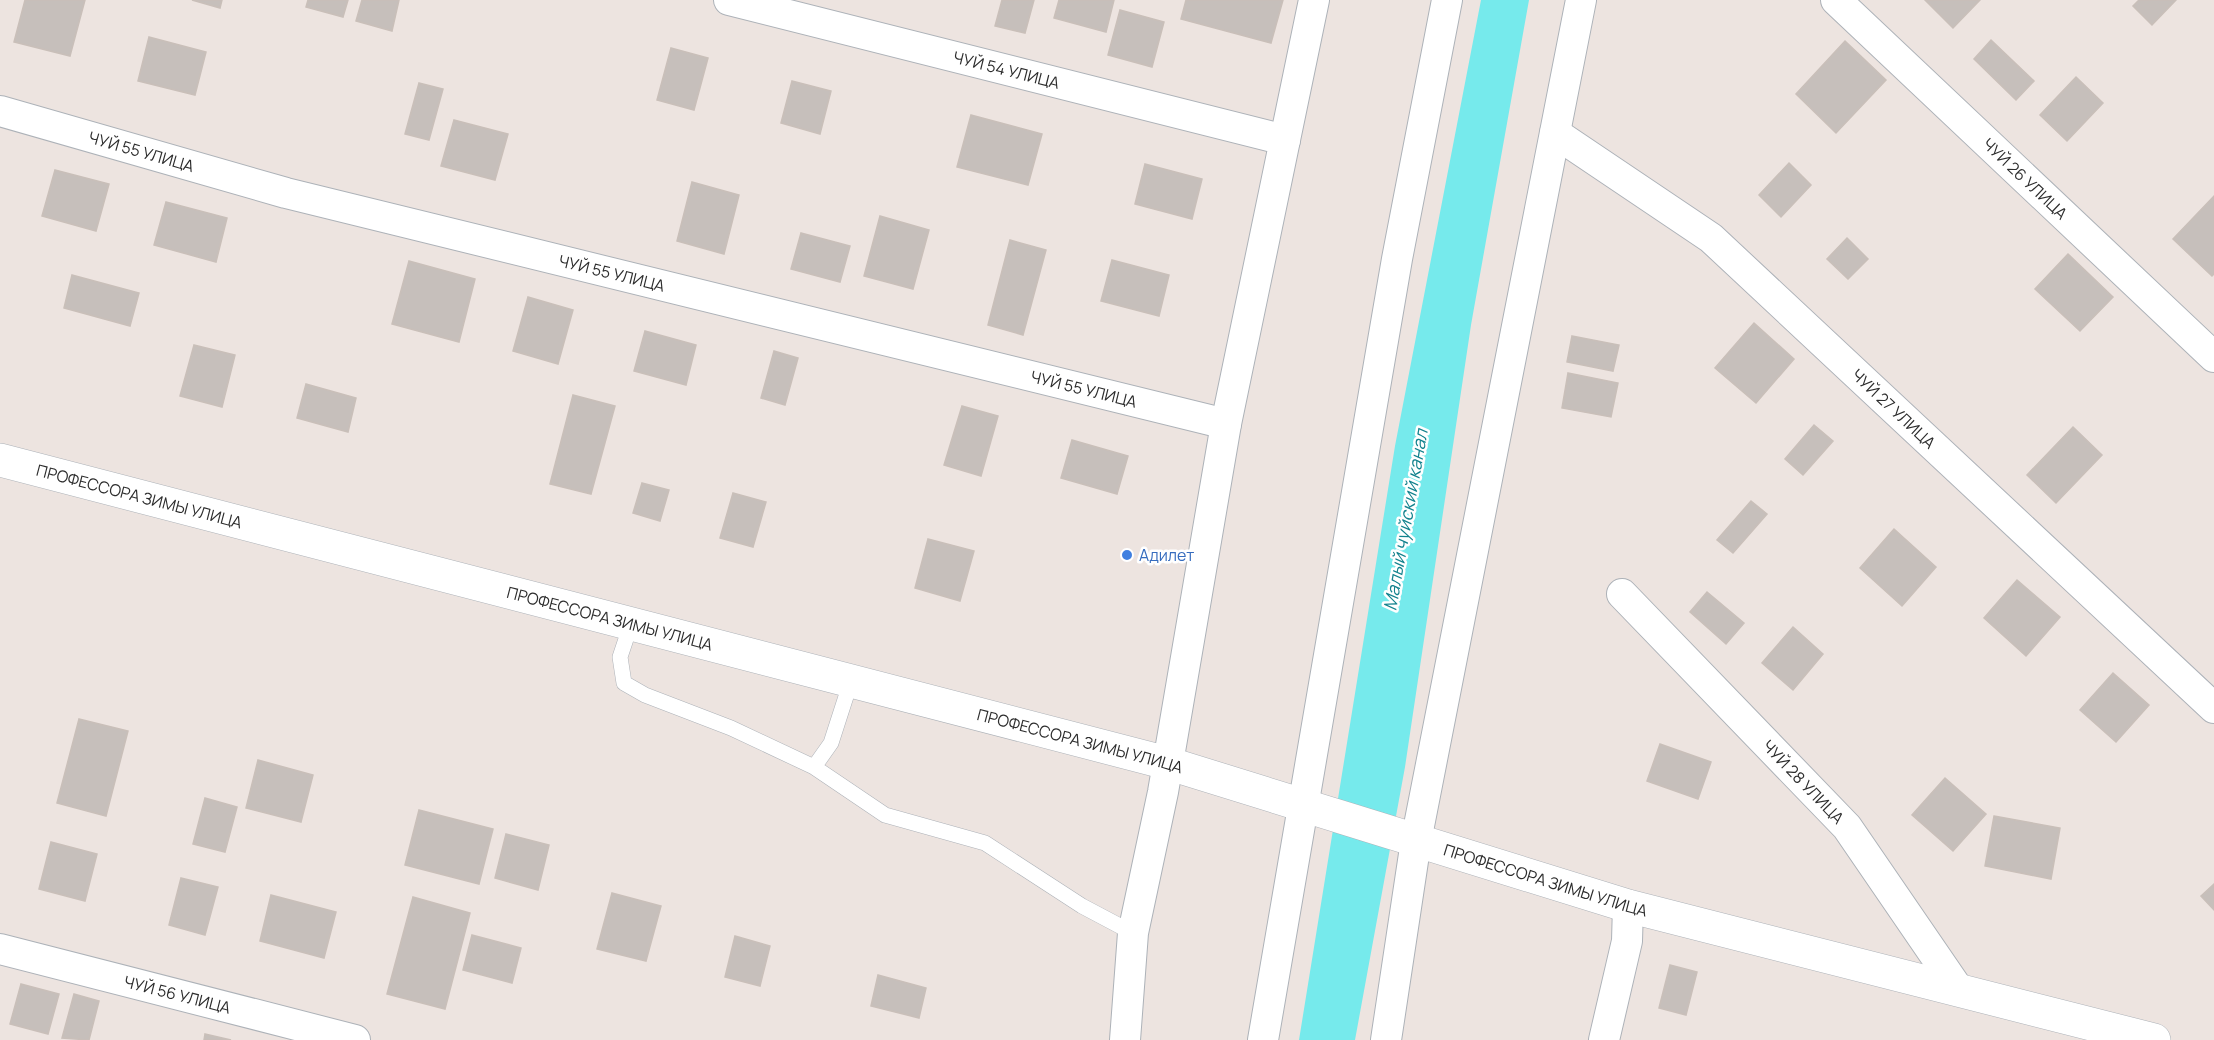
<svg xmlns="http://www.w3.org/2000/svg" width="2214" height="1040" font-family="Manrope,sans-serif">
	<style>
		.water { fill: #76eaec }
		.building { fill: #c6bfbb; stroke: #c9bfb9; stroke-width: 1.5 }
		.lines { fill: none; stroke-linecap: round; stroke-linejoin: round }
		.service-casing { stroke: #adb2b8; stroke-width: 16 }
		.minor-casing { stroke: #adb2b8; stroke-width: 32 }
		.tertiary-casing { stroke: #adb2b8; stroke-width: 34 }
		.service { stroke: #fff; stroke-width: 15 }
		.minor { stroke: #fff; stroke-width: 30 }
		.tertiary { stroke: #fff; stroke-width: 33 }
		.shop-dot { fill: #3f7fe0; stroke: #fff; stroke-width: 2 }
		.labels { text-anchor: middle; stroke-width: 5; stroke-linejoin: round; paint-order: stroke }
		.street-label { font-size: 16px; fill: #2d2d2d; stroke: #fff }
		.shop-label { font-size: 16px; fill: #366cbe; stroke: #fff; text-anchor: start }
		.water-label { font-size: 18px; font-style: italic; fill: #12828d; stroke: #fff }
	</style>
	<rect width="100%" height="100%" fill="#ede4e0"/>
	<path class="water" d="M1481,0H1529L1471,325L1405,767L1355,1040H1299L1395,446Z"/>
	<path class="building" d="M25,0H85L70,56L14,42Z
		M192,0H222L220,8Z
		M308,0H348L343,17L306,7Z
		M362,0H399L392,31L356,21Z
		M1002,0H1034L1025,33L995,26Z
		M1059,0H1114L1106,32L1054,18Z
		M1186,0H1283L1271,43L1181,19Z
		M1925,0H1980L1953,28Z
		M2139,0H2176L2152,25L2133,6Z
		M1120,10L1164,22L1152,67L1108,55Z
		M149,37L206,52L195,95L138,81Z
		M1991,40L2034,81L2016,100L1974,59Z
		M1845,41L1886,80L1836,133L1796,94Z
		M671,48L708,58L694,110L657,100Z
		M2076,77L2103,103L2067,141L2040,115Z
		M792,81L831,91L820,134L781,123Z
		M419,83L443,89L429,140L405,134Z
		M971,115L1042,134L1028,185L957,167Z
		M454,120L508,134L495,180L441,166Z
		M1789,163L1811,185L1781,217L1759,195Z
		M1145,164L1202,179L1192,219L1135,204Z
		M55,170L109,184L96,231L42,216Z
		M692,182L739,195L724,254L677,241Z
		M2214,196V274L2212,276L2173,239Z
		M166,202L227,218L216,262L154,245Z
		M880,216L929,230L913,289L864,276Z
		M801,233L850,246L840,282L791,269Z
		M1847,238L1868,259L1848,279L1827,259Z
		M1010,240L1046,250L1023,335L988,325Z
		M2068,254L2113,297L2080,331L2035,289Z
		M1112,260L1169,275L1159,316L1101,301Z
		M409,261L475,279L459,342L392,324Z
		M72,275L139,293L130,326L64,308Z
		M528,297L573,310L558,364L513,351Z
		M1754,323L1794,359L1756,403L1715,368Z
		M645,331L696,345L686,385L634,371Z
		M1572,336L1619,345L1613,371L1567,362Z
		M194,345L235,355L222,407L180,396Z
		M774,351L798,358L785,405L761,398Z
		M1568,373L1618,383L1611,417L1562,408Z
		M306,384L356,398L348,432L297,418Z
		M573,395L615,406L591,494L550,484Z
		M962,406L998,416L981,476L944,465Z
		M1814,425L1833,441L1803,475L1785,459Z
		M2073,427L2102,455L2056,503L2027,475Z
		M1072,440L1128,456L1117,494L1061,478Z
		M642,483L669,490L660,521L633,513Z
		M733,493L766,502L753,547L720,538Z
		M1751,501L1767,514L1733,553L1717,540Z
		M1894,529L1936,567L1902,606L1860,568Z
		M928,539L974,551L960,601L915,588Z
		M2017,580L2060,617L2026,656L1984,618Z
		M1707,592L1744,623L1726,644L1690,612Z
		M1793,627L1823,654L1793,690L1762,663Z
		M2113,673L2149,705L2116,742L2080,710Z
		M79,719L128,731L106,816L57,803Z
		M1660,744L1711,762L1698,799L1647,781Z
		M258,760L313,775L301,822L246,808Z
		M1945,778L1986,814L1953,851L1912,815Z
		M205,798L237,807L225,852L193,844Z
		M419,810L493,829L479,884L405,865Z
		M1994,816L2060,828L2051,879L1985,866Z
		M506,834L549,845L538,890L495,878Z
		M51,842L97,854L85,901L39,889Z
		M181,878L218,887L205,935L169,925Z
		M2214,884V910L2201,896Z
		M612,893L661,906L646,961L597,949Z
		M271,895L336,912L324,958L260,941Z
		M413,897L470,913L445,1009L387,994Z
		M472,935L521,948L512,983L463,970Z
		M735,936L770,946L760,986L725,977Z
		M1670,965L1697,972L1686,1015L1659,1008Z
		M878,975L926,988L919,1018L871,1006Z
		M21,984L59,994L48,1034L10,1024Z
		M74,994L99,1001L89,1040L62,1038Z
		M205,1034L231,1040H204Z"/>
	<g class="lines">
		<g class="service-casing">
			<path id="service" d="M631,624L620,657L624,683L645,695L731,728L814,767L885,815L985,843L1082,906L1133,933
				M814,767L831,743L851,681"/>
		</g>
		<g class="minor-casing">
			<g id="minor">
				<path id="s1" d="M729,0L1285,140"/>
				<path id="s2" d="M1836,0L2214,357"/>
				<path id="s3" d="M0,111L286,193L1226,424"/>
				<path id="s4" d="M1555,133L1711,238L2214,708"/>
				<path id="s5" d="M1622,594L1847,827L1958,989"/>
				<path id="s6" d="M0,949L355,1040"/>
				<path d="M1125,1040L1133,933L1163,792L1226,424L1314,0"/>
				<path d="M1263,1040L1397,259L1447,0"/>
				<path d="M1386,1040L1416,841L1581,0"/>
				<path d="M1604,1040L1627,941L1628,906"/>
			</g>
		</g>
		<g class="tertiary-casing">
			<g id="tertiary">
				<path id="s7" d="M0,460L1167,763L1628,906L2154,1040"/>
			</g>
		</g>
		<use href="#service" class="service"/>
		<use href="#minor" class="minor"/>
		<use href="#tertiary" class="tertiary"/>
	</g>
	<circle class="shop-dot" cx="1127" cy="555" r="6"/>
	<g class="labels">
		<g class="street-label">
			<text dy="6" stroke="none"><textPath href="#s1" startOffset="286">ЧУЙ 54 УЛИЦА</textPath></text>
			<text dy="6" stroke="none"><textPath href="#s3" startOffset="147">ЧУЙ 55 УЛИЦА</textPath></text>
			<text dy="6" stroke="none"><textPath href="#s2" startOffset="260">ЧУЙ 26 УЛИЦА</textPath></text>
			<text dy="6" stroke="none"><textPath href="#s3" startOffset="633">ЧУЙ 55 УЛИЦА</textPath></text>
			<text dy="6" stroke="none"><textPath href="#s3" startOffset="1119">ЧУЙ 55 УЛИЦА</textPath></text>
			<text dy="6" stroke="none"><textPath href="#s4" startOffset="438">ЧУЙ 27 УЛИЦА</textPath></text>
			<text dy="6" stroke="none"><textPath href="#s7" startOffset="144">ПРОФЕССОРА ЗИМЫ УЛИЦА</textPath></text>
			<text dy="6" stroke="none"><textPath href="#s7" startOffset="630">ПРОФЕССОРА ЗИМЫ УЛИЦА</textPath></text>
			<text dy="6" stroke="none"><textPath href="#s7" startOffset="1116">ПРОФЕССОРА ЗИМЫ УЛИЦА</textPath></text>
			<text dy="6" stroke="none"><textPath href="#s5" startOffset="261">ЧУЙ 28 УЛИЦА</textPath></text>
			<text dy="6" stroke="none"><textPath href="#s7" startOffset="1602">ПРОФЕССОРА ЗИМЫ УЛИЦА</textPath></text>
			<text dy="6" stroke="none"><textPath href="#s6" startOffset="183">ЧУЙ 56 УЛИЦА</textPath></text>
		</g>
		<g class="shop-label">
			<text x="1139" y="561">Адилет</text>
		</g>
		<g class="water-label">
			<text transform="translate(1406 520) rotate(-80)" y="6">Малый чуйский канал</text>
		</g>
	</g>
</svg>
